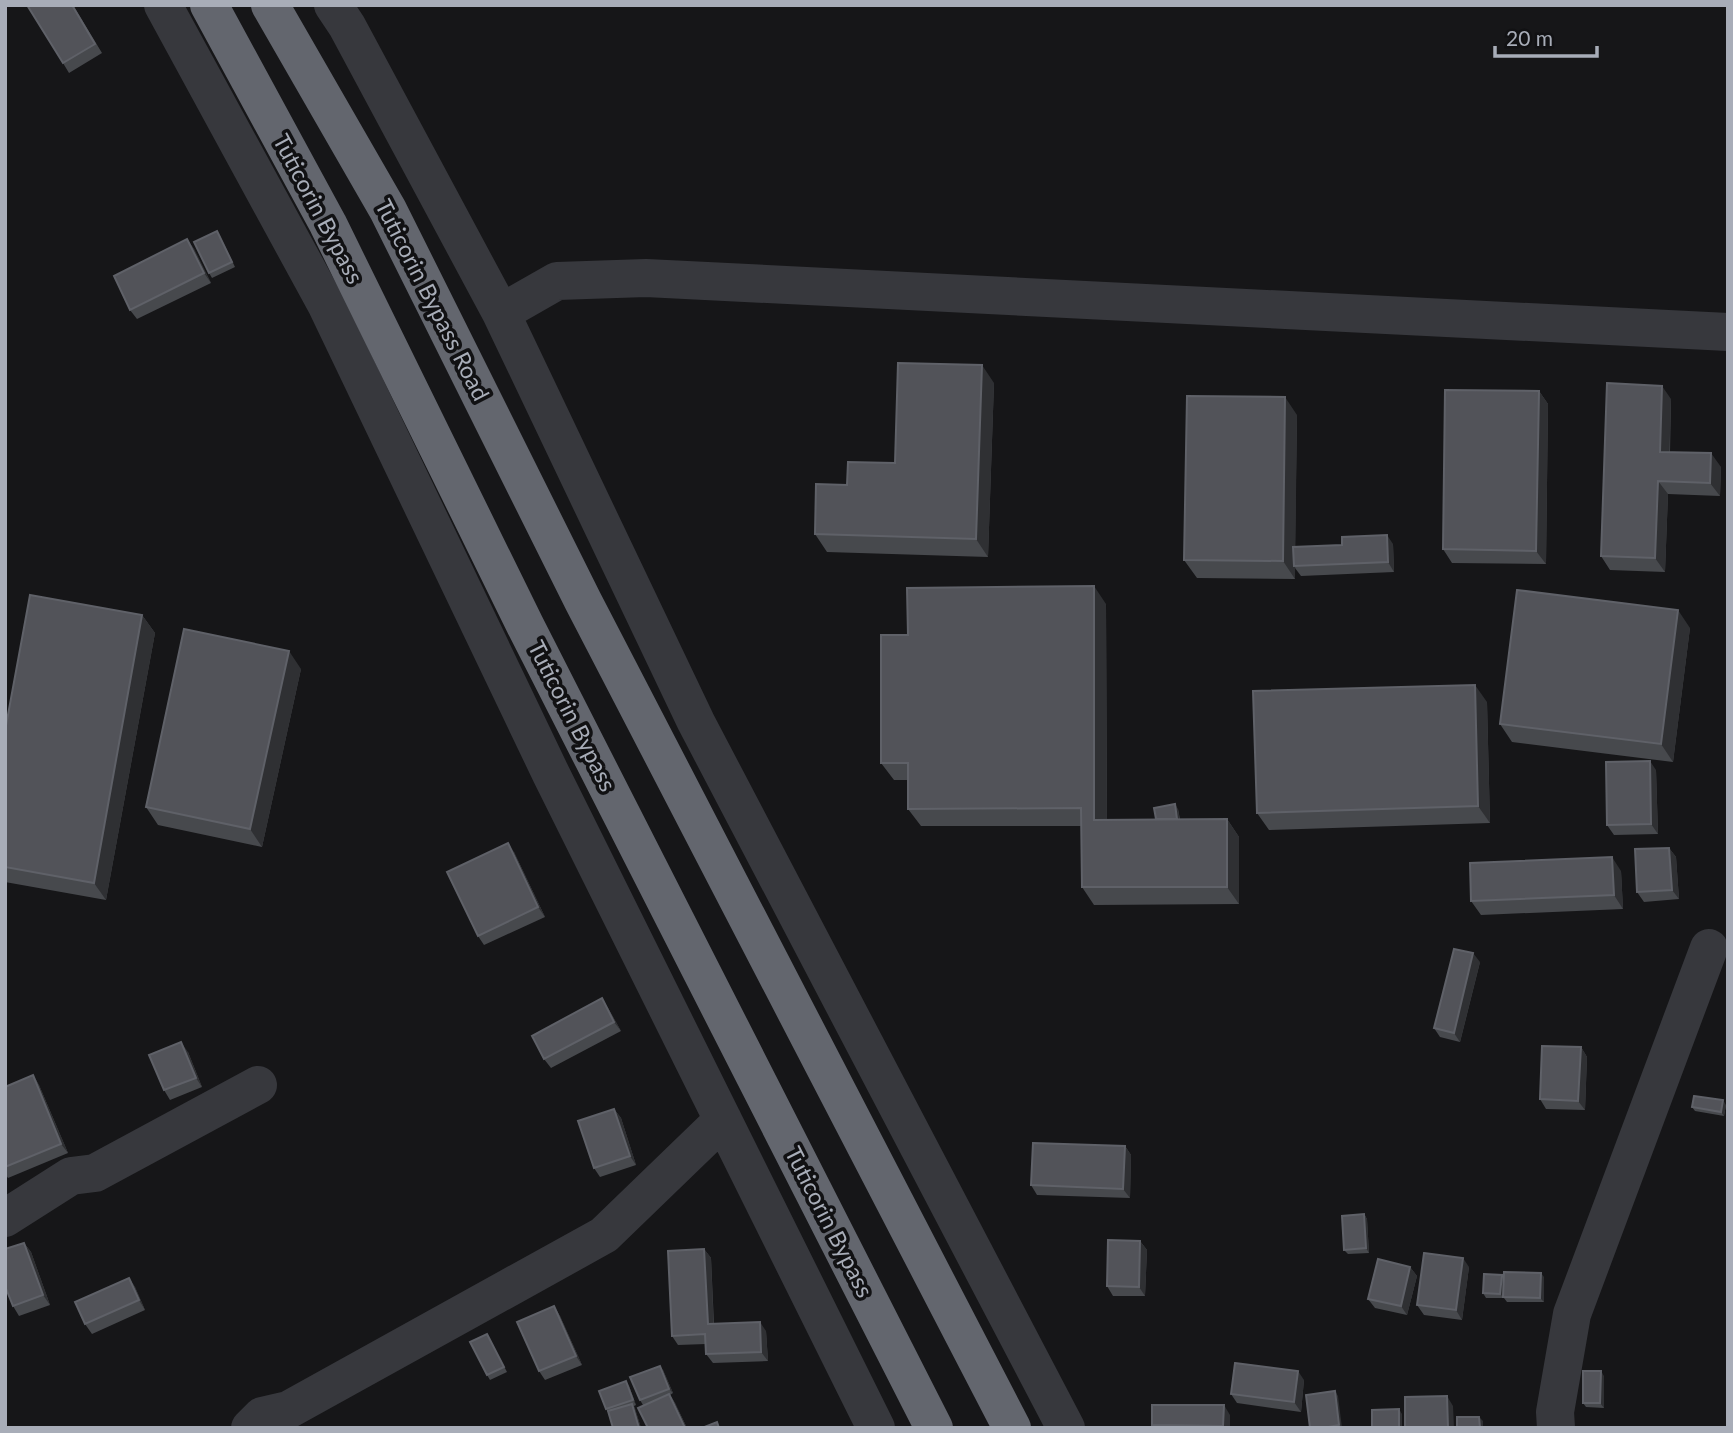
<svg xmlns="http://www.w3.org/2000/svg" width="1733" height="1433" font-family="Lato,sans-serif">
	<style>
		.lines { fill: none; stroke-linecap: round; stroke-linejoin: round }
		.minor { stroke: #37383d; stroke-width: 38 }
		.highway { stroke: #63666e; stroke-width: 38 }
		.wall { fill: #47494d }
		.shaded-wall { fill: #2f3033 }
		.building { fill: #525359; stroke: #5f6168; stroke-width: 2 }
		.labels { text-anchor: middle; stroke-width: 7; stroke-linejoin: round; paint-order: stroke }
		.street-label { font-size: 23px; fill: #a8adb8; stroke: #111113 }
	</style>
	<rect width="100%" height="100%" fill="#161618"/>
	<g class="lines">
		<path class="minor" d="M163,5L327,306L551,774L876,1428
			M333,5L347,26L501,313L696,722L1066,1428
			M501,313L557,281L646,278L1728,332
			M5,1218L71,1176L95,1173L258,1085
			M250,1428L262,1416L288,1410L604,1235L723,1120
			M1556,1428L1555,1412L1572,1314L1709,948"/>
		<path class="highway" d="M209,5L328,224L525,625L934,1428
			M270,5L388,210L583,601L1012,1428"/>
	</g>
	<path class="wall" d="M73,5L102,53L69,73L63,63Z
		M220,236L235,267L212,278L209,273Z
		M187,239L194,249L211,283L137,319L130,310Z
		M994,383L988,557L827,552L815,534L847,485L895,463Z
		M1539,391L1548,404L1546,564L1452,563L1443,549Z
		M1671,399L1670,452L1721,467L1720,496L1668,494L1665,572L1610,570L1601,556Z
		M1297,415L1295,547L1393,544L1394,572L1301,576L1295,568V579L1197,578L1184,560Z
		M1106,604L1107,820L1156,819L1178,809L1180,819H1227L1239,837V904L1094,905L1082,887L1081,826H921L908,809V780H894L881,763L908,635Z
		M142,615L155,633L106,900L5,882V731Z
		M1690,628L1673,762L1512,742L1500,724Z
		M301,669L262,847L158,825L146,807Z
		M1487,702L1490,823L1269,830L1257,813Z
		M1656,770L1658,834L1614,835L1607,825Z
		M1669,848L1676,857L1679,899L1644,902L1637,892Z
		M514,852L545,917L484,945L478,936Z
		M1621,871L1623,909L1481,915L1471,901Z
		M1480,962L1460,1042L1440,1037L1434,1028Z
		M602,998L608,1008L621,1031L551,1068L544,1059Z
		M1581,1047L1587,1057L1585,1110L1546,1109L1540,1099Z
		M188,1052L202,1087L170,1100L164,1090Z
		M33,1075L39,1085L68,1153L8,1178L5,1174V1087Z
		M1726,1105L1724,1116L1695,1111L1692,1107Z
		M614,1109L621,1118L636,1165L600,1177L594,1168Z
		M1125,1146L1131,1155L1130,1198L1037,1195L1031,1185Z
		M1364,1214L1367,1219L1369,1253L1348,1254L1344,1250Z
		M1140,1241L1147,1250L1145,1296H1113L1107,1286Z
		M24,1243L31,1252L50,1305L19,1316L13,1306Z
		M704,1249L711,1258L714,1324L766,1331L768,1361L713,1363L706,1354V1344L678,1345L672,1336Z
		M1410,1267L1417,1276L1407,1315L1375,1308L1368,1299Z
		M1469,1267L1462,1320L1424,1315L1417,1305Z
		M1544,1277V1302H1507L1504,1298H1486L1483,1293L1504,1278Z
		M129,1278L135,1287L145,1310L92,1334L85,1324Z
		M554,1306L560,1316L582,1365L545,1380L539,1371Z
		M490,1339L507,1372L490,1380L487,1375Z
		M663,1370L673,1393L670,1395L675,1403L687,1428H648L643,1405L640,1400Z
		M1604,1376V1408L1586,1407L1583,1403Z
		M1304,1380L1301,1412L1237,1403L1231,1394Z
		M626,1381L629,1386L636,1405L634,1406L641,1428H613L609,1414L606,1409Z
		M1230,1415V1428H1154L1152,1425Z"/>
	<path class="shaded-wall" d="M187,239L194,249L211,283L204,273Z
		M982,365L994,383L988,557L976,539Z
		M1662,386L1671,399L1669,465L1660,452Z
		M1539,391L1548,404L1546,564L1536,551Z
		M1285,397L1297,415L1295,579L1283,561Z
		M1711,453L1721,467L1720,496L1710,483Z
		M1658,481L1668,494L1665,572L1655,558Z
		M1387,535L1393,544L1394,572L1388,562Z
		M1094,586L1106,604L1107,837L1094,820Z
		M1678,610L1690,628L1673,762L1661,744Z
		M142,615L155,633L106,900L94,883Z
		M289,651L301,669L262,847L250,829Z
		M1475,685L1487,702L1490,823L1478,806Z
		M1650,761L1656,770L1658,834L1651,824Z
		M1175,804L1178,809L1181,829L1178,824Z
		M1227,819L1239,837V904L1227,887Z
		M508,843L514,852L545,917L538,907Z
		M1669,848L1676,857L1679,899L1672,890Z
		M1612,857L1621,871L1623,909L1614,895Z
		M1473,953L1480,962L1460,1042L1454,1033Z
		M602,998L608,1008L621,1031L614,1022Z
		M181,1042L188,1052L202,1087L196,1078Z
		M1581,1047L1587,1057L1585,1110L1578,1101Z
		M33,1075L39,1085L68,1153L61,1144Z
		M1723,1100L1726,1105L1724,1116L1721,1112Z
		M614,1109L621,1118L636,1165L630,1156Z
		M1125,1146L1131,1155L1130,1198L1123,1189Z
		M1364,1214L1367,1219L1369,1253L1366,1248Z
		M1140,1241L1147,1250L1145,1296L1139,1287Z
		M24,1243L31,1252L50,1305L43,1295Z
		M704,1249L711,1258L714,1334L708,1324Z
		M1463,1258L1469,1267L1462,1320L1456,1310Z
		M1410,1267L1417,1276L1407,1315L1401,1306Z
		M1541,1273L1544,1277V1302L1540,1298Z
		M1502,1275L1505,1279L1504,1298L1500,1294Z
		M129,1278L135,1287L145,1310L139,1300Z
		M554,1306L560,1316L582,1365L576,1356Z
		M760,1322L766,1331L768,1361L761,1352Z
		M660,1366L663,1370L673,1393L669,1389Z
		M1298,1371L1304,1380L1301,1412L1294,1402Z
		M1601,1371L1604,1376V1408L1600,1403Z
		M626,1381L629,1386L636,1405L633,1400Z
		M1335,1391L1338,1396L1342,1428L1339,1425Z
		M669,1394L675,1403L687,1428H685Z
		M1447,1396L1453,1406L1454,1428H1448Z
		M632,1404L635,1408L641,1428H639Z
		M1224,1405L1230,1415V1428H1224L1223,1426Z
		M1399,1409L1402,1414V1428H1399Z
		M1479,1417L1483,1421V1428H1480Z"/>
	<path class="building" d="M27,5H72L95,44L63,63Z
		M217,231L232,262L209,273L194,242Z
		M187,239L204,273L130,310L114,276Z
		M898,363L982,365L976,539L815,534L816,484L847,485L848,462L895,463Z
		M1607,383L1662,386L1660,452L1711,453L1710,483L1658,481L1655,558L1601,556Z
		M1445,390L1539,391L1536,551L1443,549Z
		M1187,396L1285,397L1283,561L1184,560Z
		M1387,535L1388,562L1294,566L1293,547L1342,545V537Z
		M1094,586V820L1227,819V887H1082L1081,808L908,809V763H881V635H908L907,588Z
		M1517,590L1678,610L1661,744L1500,724Z
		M30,595L142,615L94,883L5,867V731Z
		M184,629L289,651L250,829L146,807Z
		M1475,685L1478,806L1257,813L1253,691Z
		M1650,761L1651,824L1607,825L1606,762Z
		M1175,804L1177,819H1156L1154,808Z
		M508,843L538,907L478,936L447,872Z
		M1669,848L1672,890L1637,892L1635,849Z
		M1612,857L1614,895L1471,901L1470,863Z
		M1454,949L1473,953L1454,1033L1434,1028Z
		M602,998L614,1022L544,1059L532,1036Z
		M181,1042L196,1078L164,1090L149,1055Z
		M1542,1046L1581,1047L1578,1101L1540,1099Z
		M33,1075L61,1144L5,1167V1087Z
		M1694,1096L1723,1100L1721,1112L1692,1107Z
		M614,1109L630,1156L594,1168L578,1121Z
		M1033,1143L1125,1146L1123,1189L1031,1185Z
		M1364,1214L1366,1248L1344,1250L1342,1216Z
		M1108,1240L1140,1241L1139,1287L1107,1286Z
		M24,1243L43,1295L13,1306L5,1286V1249Z
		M704,1249L708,1324L760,1322L761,1352L706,1354L705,1334L672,1336L668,1251Z
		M1424,1253L1463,1258L1456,1310L1417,1305Z
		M1378,1259L1410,1267L1401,1306L1368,1299Z
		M1504,1272L1541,1273L1540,1298L1503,1297Z
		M1484,1274L1502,1275L1500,1294L1483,1293Z
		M129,1278L139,1300L85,1324L75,1302Z
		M554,1306L576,1356L539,1371L517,1322Z
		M487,1334L504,1367L487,1375L470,1342Z
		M1235,1363L1298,1371L1294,1402L1231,1394Z
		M660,1366L669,1389L640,1400L630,1377Z
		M1583,1371H1601L1600,1403H1583Z
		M626,1381L633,1400L606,1409L599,1391Z
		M1335,1391L1339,1425L1323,1428H1310L1306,1395Z
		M669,1394L685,1428H648L638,1408Z
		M1447,1396L1448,1428H1405V1397Z
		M632,1404L639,1428H613L608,1411Z
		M1152,1405H1224L1223,1426L1152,1425Z
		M1399,1409V1428H1372V1410Z
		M1457,1417H1479L1480,1428H1457Z
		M717,1422L719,1428H702Z"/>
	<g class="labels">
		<g class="street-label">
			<text transform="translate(318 209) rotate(62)" y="8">Tuticorin Bypass</text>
			<text transform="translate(432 300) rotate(63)" y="8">Tuticorin Bypass Road</text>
			<text transform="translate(572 716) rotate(63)" y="8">Tuticorin Bypass</text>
			<text transform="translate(829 1222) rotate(63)" y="8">Tuticorin Bypass</text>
		</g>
	</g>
	<rect width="1733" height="1433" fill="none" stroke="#a8adb8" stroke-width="14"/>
	<path d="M1495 46v10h102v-10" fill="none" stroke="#a8adb8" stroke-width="3.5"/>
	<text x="1506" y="46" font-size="21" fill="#a8adb8" stroke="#111113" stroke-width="5" paint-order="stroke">20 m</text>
</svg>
